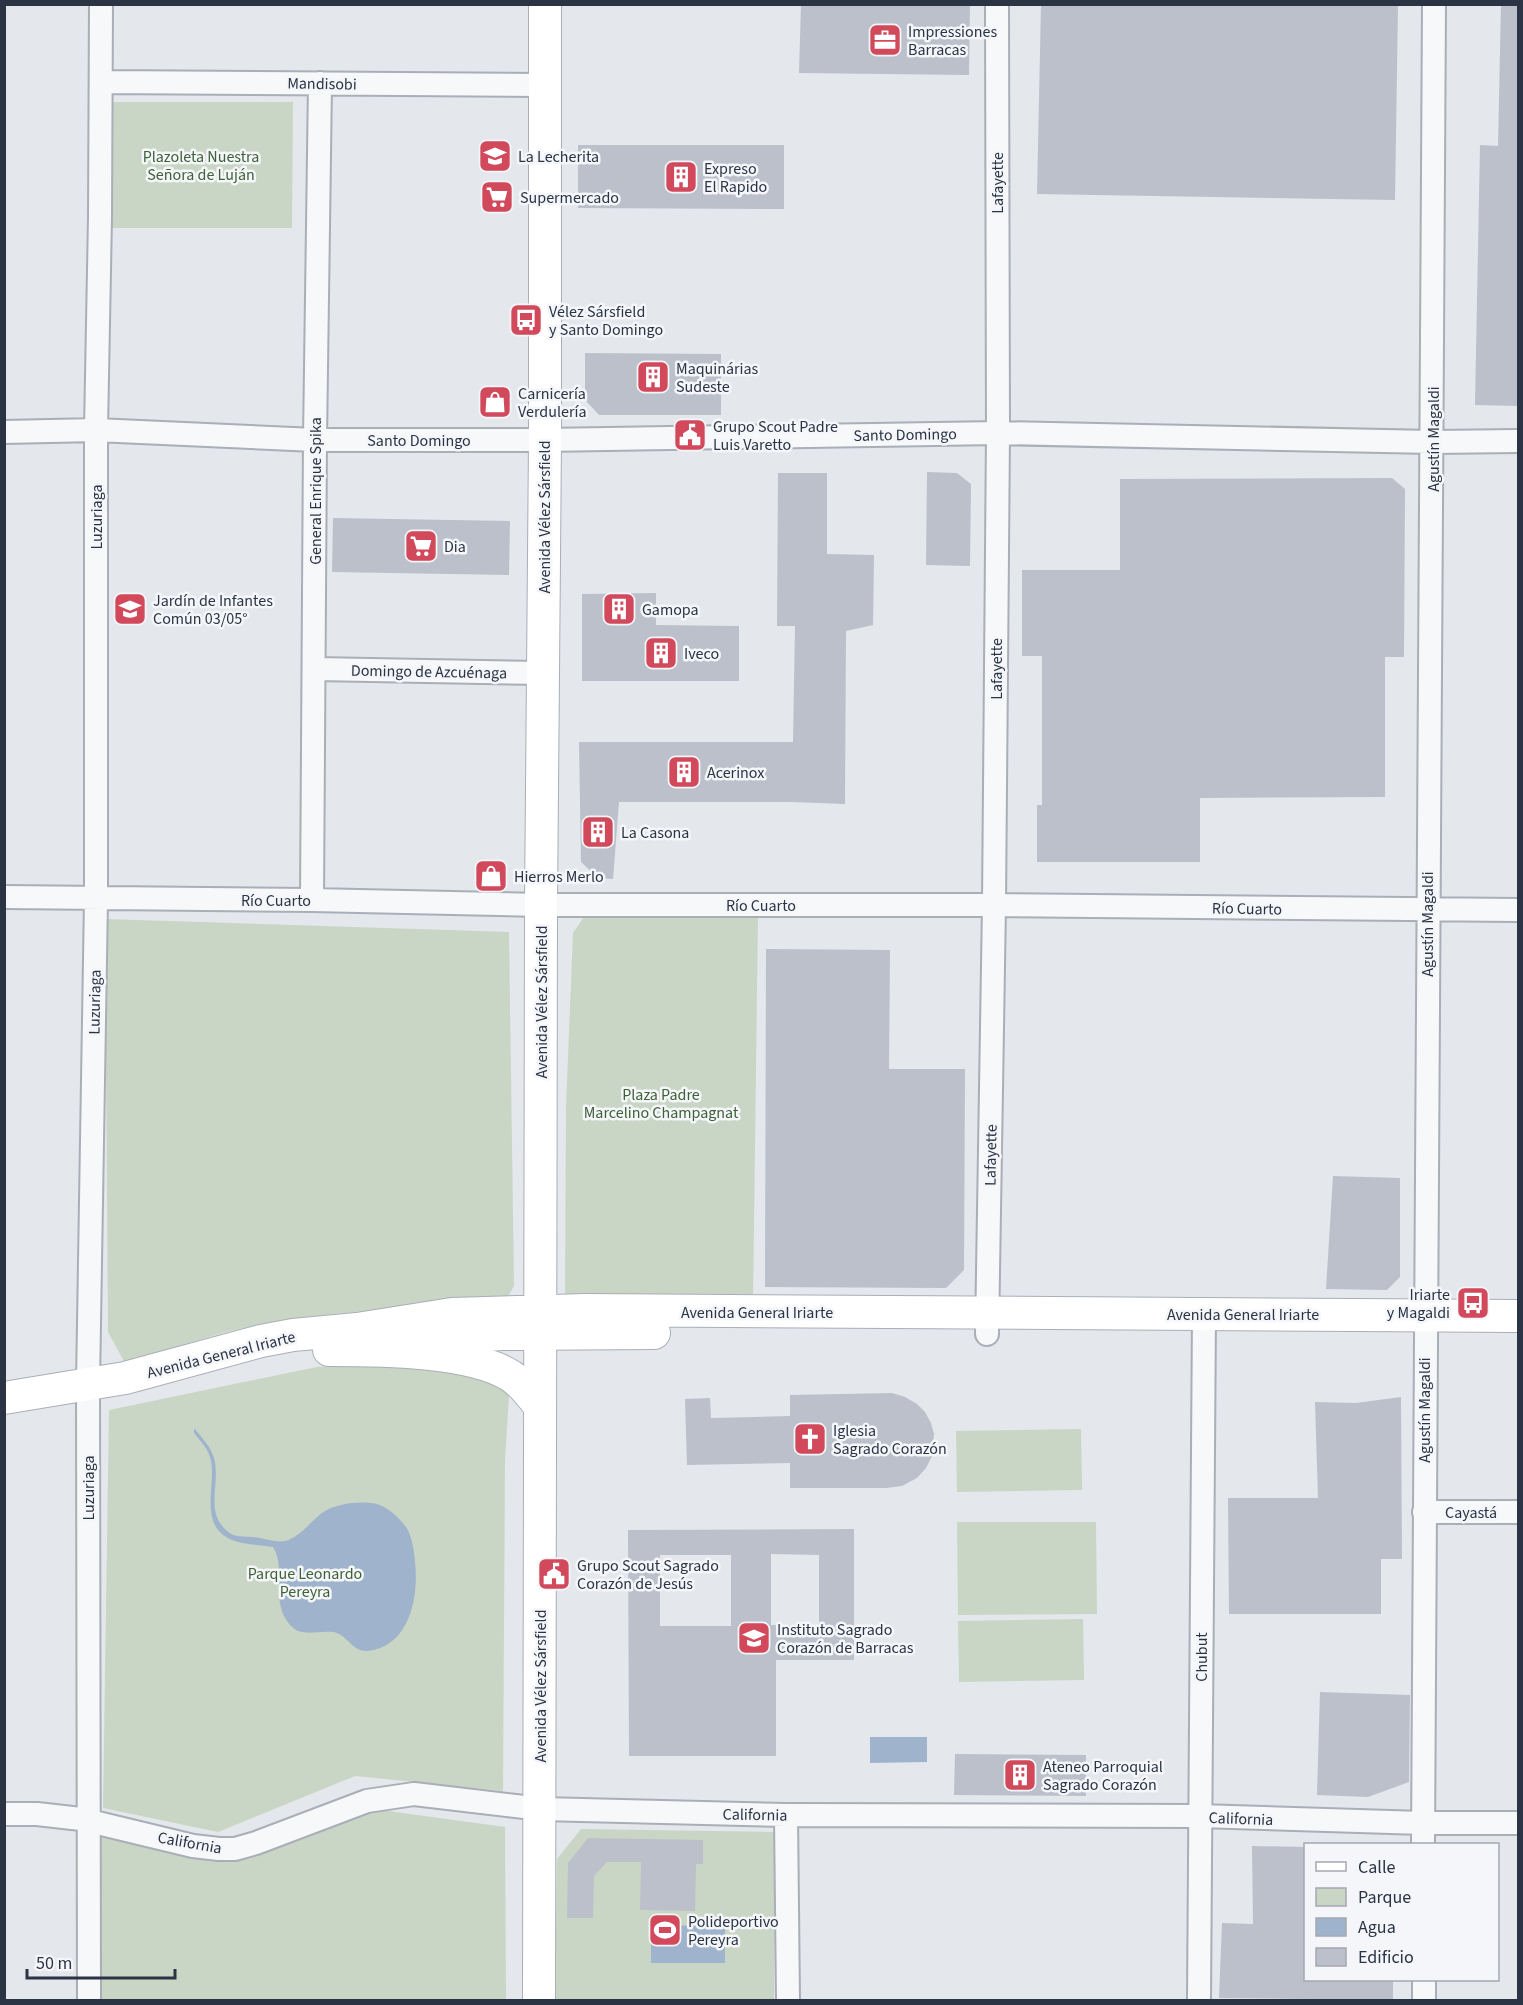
<svg xmlns="http://www.w3.org/2000/svg" width="1523" height="2005" font-family="'Source Sans 3',sans-serif">
	<style>
		.green { fill: #c9d6c5 }
		.water { fill: #9fb4cc }
		.building { fill: #bbc0ca; fill-rule: evenodd }
		.lines { fill: none; stroke-linecap: round; stroke-linejoin: round }
		.street-casing { stroke: #a9aeb7; stroke-width: 26 }
		.secondary-casing { stroke: #a9aeb7; stroke-width: 34 }
		.street { stroke: #f7f8fa; stroke-width: 22 }
		.secondary { stroke: #fff; stroke-width: 32 }
		.labels { text-anchor: middle; stroke-width: 5; stroke-linejoin: round; paint-order: stroke }
		.poi-label { font-size: 16px; fill: #2b3445; stroke: #f4f6f9; text-anchor: start }
		.street-label { font-size: 16px; fill: #2b3445; stroke: #f4f6f9 }
		.park-label { font-size: 16px; fill: #3f6138; stroke: #f4f6f9 }
	</style>
	<rect width="100%" height="100%" fill="#e4e7ec"/>
	<path class="green" d="M110,102H293L292,228H110Z
		M758,915L753,1301L565,1302L566,1107L573,933L584,917Z
		M105,919L509,932L514,1286L504,1304C419,1307 332,1310 248,1327C208,1335 165,1352 125,1363L108,1332Z
		M401,1361L503,1383L509,1396L505,1460L503,1791L355,1776L218,1832L103,1808L109,1410L317,1367Z
		M1081,1429L1082,1490L957,1492L956,1431Z
		M957,1522H1096L1097,1614L958,1615Z
		M1083,1619L1084,1680L959,1682L958,1621Z
		M359,1807L505,1827L506,2000H99L98,1834L217,1861Z
		M581,1829L775,1832L774,2000H555L557,1859Z"/>
	<path class="water" d="M194,1428C202,1438 211,1447 214,1458C221,1484 204,1511 227,1531C235,1538 244,1536 253,1537C263,1538 275,1543 285,1541C301,1537 312,1519 325,1511C337,1503 369,1499 382,1506C391,1510 400,1519 406,1527C412,1536 414,1550 415,1562C419,1596 410,1647 367,1651C352,1652 347,1634 333,1632C318,1630 301,1638 290,1625C269,1601 287,1569 273,1547C259,1545 245,1545 232,1540C198,1526 216,1487 211,1461C209,1449 201,1442 194,1433Z
		M870,1737H927V1762L870,1763Z
		M651,1925L725,1926V1963H651Z"/>
	<path class="building" d="M801,4H970L969,75L799,73Z
		M1041,4H1398L1395,200L1037,194Z
		M1501,4H1518V406L1475,405L1480,145L1498,146Z
		M578,145H784V209L578,208Z
		M585,353L721,354V415H599L585,400Z
		M927,472L957,473L971,484L970,566L926,565Z
		M778,473H827V554L874,555L873,625L846,631L845,804L792,802H619L613,879L598,878L581,862L579,742H793L795,626H777Z
		M1392,478L1405,489L1404,657H1385V797L1200,798V862H1037V805H1042V656H1022V570H1120V479Z
		M333,518L510,521L509,575L332,572Z
		M656,593V625L739,626V681H582V594Z
		M766,949L890,950L889,1069H965L964,1270L946,1288L765,1287Z
		M1333,1176L1400,1178V1277L1387,1290L1326,1289Z
		M892,1393L905,1397L917,1404L925,1412L931,1423L934,1434L932,1456L926,1468L917,1478L902,1486L886,1488H790V1463L687,1465L685,1399L710,1398L711,1418L790,1416V1395Z
		M1401,1397L1402,1559H1381V1614H1229L1228,1498H1318L1315,1402L1356,1403Z
		M854,1529V1660H776V1756H629L628,1530ZM771,1554L819,1555V1625H771ZM660,1555H731V1626H660Z
		M1320,1692L1410,1695L1409,1782L1368,1797L1317,1795Z
		M955,1754L1086,1755V1796L954,1795Z
		M588,1838L703,1840V1864H696L695,1911L640,1910L641,1862H607L594,1876L593,1918H567L568,1863Z
		M1252,1846L1305,1847V1980H1393V2000L1219,1998L1222,1923L1253,1924Z"/>
	<g class="lines">
		<g class="street-casing">
			<path id="street" d="M101,82L544,85
				M4,432L96,430L315,440H545L998,433L1433,442L1518,441
				M315,669L543,673
				M4,897L312,900L541,905H994L1518,910
				M312,900L315,440L320,83
				M987,1334L994,905L998,433L997,4
				M1424,1512H1518
				M4,1814H37L81,1819L193,1846L219,1849H235L256,1843L367,1801L414,1794L541,1809L786,1815L1199,1816L1423,1823H1518
				M786,1815L788,2000
				M1423,1844C1423,1231 1433,618 1434,4
				M1424,1980V2000
				M89,2000L88,1384L96,899V430L100,217L101,4
				M1199,2000L1204,1313"/>
		</g>
		<g class="secondary-casing">
			<path id="secondary" d="M404,1340L502,1334L654,1333
				M329,1350C378,1350 470,1350 511,1376C523,1384 532,1396 540,1407
				M4,1398L125,1378L261,1341L293,1335L357,1329L452,1314L586,1310L1518,1316
				M539,2000L541,905L545,440V4"/>
		</g>
		<use href="#street" class="street"/>
		<use href="#secondary" class="secondary"/>
	</g>
	<defs>
		<g id="office-square" transform="scale(1.725)"><rect x="-9" y="-9" width="18" height="18" rx="4" fill="#d1495b" stroke="#f4f6f9"/><path d="M-6-3h4V-5.5h4V-3h4V5H-6ZM-1-4.5V-3h2v-1.5ZM-6 0V1H6V0Z" fill="#fff"/></g>
		<g id="school-square" transform="scale(1.725)"><rect x="-9" y="-9" width="18" height="18" rx="4" fill="#d1495b" stroke="#f4f6f9"/><path d="M0-5L7-2L0 1L-7-2ZM-4 1L0 2.5L4 1V4Q0 6-4 4Z" fill="#fff"/></g>
		<g id="building-square" transform="scale(1.725)"><rect x="-9" y="-9" width="18" height="18" rx="4" fill="#d1495b" stroke="#f4f6f9"/><path d="M-4-6H4V6H1V3H-1V6H-4ZM-2.5-4.3h1.7v1.8h-1.7ZM.8-4.3h1.7v1.8H.8ZM-2.5-1h1.7V.8h-1.7ZM.8-1h1.7V.8H.8Z" fill="#fff"/></g>
		<g id="supermarket-square" transform="scale(1.725)"><rect x="-9" y="-9" width="18" height="18" rx="4" fill="#d1495b" stroke="#f4f6f9"/><path d="M-6-5.5h2.5l.6 2H6L4.5 2H-2.5L-4.4-4H-6ZM-1.5 3.2a1.3 1.3 0 1 0 .1 0ZM3 3.2a1.3 1.3 0 1 0 .1 0Z" fill="#fff"/></g>
		<g id="bus-square" transform="scale(1.725)"><rect x="-9" y="-9" width="18" height="18" rx="4" fill="#d1495b" stroke="#f4f6f9"/><path d="M-5-6H5V4H4V6H2V4H-2V6H-4V4H-5ZM-3.5-4V0h7V-4ZM-3.5 1.2v1.5H-2V1.2ZM2 1.2v1.5H3.5V1.2Z" fill="#fff"/></g>
		<g id="shop-square" transform="scale(1.725)"><rect x="-9" y="-9" width="18" height="18" rx="4" fill="#d1495b" stroke="#f4f6f9"/><path d="M-5-2.5h2.3a2.7 3.5 0 0 1 5.4 0H5L5.5 6h-11ZM-1.5-2.5h3a1.5 2.3 0 0 0-3 0Z" fill="#fff"/></g>
		<g id="civic-square" transform="scale(1.725)"><rect x="-9" y="-9" width="18" height="18" rx="4" fill="#d1495b" stroke="#f4f6f9"/><path d="M-.6-6.5H3V-4.5H.6V-3L4-1V1h2V6H-6V1h2V-1L-.6-3ZM-1.2 2.5V6h2.4V2.5Z" fill="#fff"/></g>
		<g id="church-square" transform="scale(1.725)"><rect x="-9" y="-9" width="18" height="18" rx="4" fill="#d1495b" stroke="#f4f6f9"/><path d="M-1.2-6h2.4v3.5h3.3v2.4h-3.3V6h-2.4V-.1h-3.3v-2.4h3.3Z" fill="#fff"/></g>
		<g id="stadium-square" transform="scale(1.725)"><rect x="-9" y="-9" width="18" height="18" rx="4" fill="#d1495b" stroke="#f4f6f9"/><path d="M0-5a6.5 5 0 1 0 0 10a6.5 5 0 1 0 0-10ZM-3.5-1.8h7v3.6h-7Z" fill="#fff"/></g>
	</defs>
	<g fill-rule="evenodd">
		<use href="#office-square" x="885" y="40"/>
		<use href="#school-square" x="495" y="156"/>
		<use href="#building-square" x="681" y="177"/>
		<use href="#supermarket-square" x="497" y="197"/>
		<use href="#bus-square" x="526" y="320"/>
		<use href="#building-square" x="653" y="377"/>
		<use href="#shop-square" x="495" y="402"/>
		<use href="#civic-square" x="690" y="435"/>
		<use href="#supermarket-square" x="421" y="546"/>
		<use href="#school-square" x="130" y="609"/>
		<use href="#building-square" x="619" y="609"/>
		<use href="#building-square" x="661" y="653"/>
		<use href="#building-square" x="684" y="772"/>
		<use href="#building-square" x="598" y="832"/>
		<use href="#shop-square" x="491" y="876"/>
		<use href="#bus-square" x="1473" y="1303"/>
		<use href="#church-square" x="810" y="1439"/>
		<use href="#civic-square" x="554" y="1574"/>
		<use href="#school-square" x="754" y="1638"/>
		<use href="#building-square" x="1020" y="1775"/>
		<use href="#stadium-square" x="665" y="1930"/>
	</g>
	<g class="labels">
		<g class="poi-label">
			<text x="908" y="37">Impressiones<tspan x="908" dy="18">Barracas</tspan></text>
			<text x="518" y="162">La Lecherita</text>
			<text x="704" y="174">Expreso<tspan x="704" dy="18">El Rapido</tspan></text>
			<text x="520" y="203">Supermercado</text>
			<text x="549" y="317">Vélez Sársfield<tspan x="549" dy="18">y Santo Domingo</tspan></text>
			<text x="676" y="374">Maquinárias<tspan x="676" dy="18">Sudeste</tspan></text>
			<text x="518" y="399">Carnicería<tspan x="518" dy="18">Verdulería</tspan></text>
			<text x="713" y="432">Grupo Scout Padre<tspan x="713" dy="18">Luis Varetto</tspan></text>
			<text x="444" y="552">Dia</text>
			<text x="153" y="606">Jardín de Infantes<tspan x="153" dy="18">Común 03/05°</tspan></text>
			<text x="642" y="615">Gamopa</text>
			<text x="684" y="659">Iveco</text>
			<text x="707" y="778">Acerinox</text>
			<text x="621" y="838">La Casona</text>
			<text x="514" y="882">Hierros Merlo</text>
			<text x="1450" y="1300" text-anchor="end">Iriarte<tspan x="1450" dy="18">y Magaldi</tspan></text>
			<text x="833" y="1436">Iglesia<tspan x="833" dy="18">Sagrado Corazón</tspan></text>
			<text x="577" y="1571">Grupo Scout Sagrado<tspan x="577" dy="18">Corazón de Jesús</tspan></text>
			<text x="777" y="1635">Instituto Sagrado<tspan x="777" dy="18">Corazón de Barracas</tspan></text>
			<text x="1043" y="1772">Ateneo Parroquial<tspan x="1043" dy="18">Sagrado Corazón</tspan></text>
			<text x="688" y="1927">Polideportivo<tspan x="688" dy="18">Pereyra</tspan></text>
		</g>
		<g class="street-label">
			<text transform="translate(322 83) rotate(1)" y="6">Mandisobi</text>
			<text transform="translate(997 183) rotate(-90)" y="6">Lafayette</text>
			<text transform="translate(905 434) rotate(-1)" y="6">Santo Domingo</text>
			<text transform="translate(1433 439) rotate(-90)" y="6">Agustín Magaldi</text>
			<text x="419" y="446">Santo Domingo</text>
			<text transform="translate(315 491) rotate(-90)" y="6">General Enrique Spika</text>
			<text transform="translate(96 517) rotate(-90)" y="6">Luzuriaga</text>
			<text transform="translate(544 517) rotate(-90)" y="6">Avenida Vélez Sársfield</text>
			<text transform="translate(996 669) rotate(-90)" y="6">Lafayette</text>
			<text transform="translate(429 671) rotate(1)" y="6">Domingo de Azcuénaga</text>
			<text x="276" y="906">Río Cuarto</text>
			<text x="761" y="911">Río Cuarto</text>
			<text transform="translate(1247 908) rotate(1)" y="6">Río Cuarto</text>
			<text transform="translate(1427 924) rotate(-90)" y="6">Agustín Magaldi</text>
			<text transform="translate(94 1002) rotate(-89)" y="6">Luzuriaga</text>
			<text transform="translate(541 1002) rotate(-90)" y="6">Avenida Vélez Sársfield</text>
			<text transform="translate(990 1155) rotate(-89)" y="6">Lafayette</text>
			<text x="757" y="1318">Avenida General Iriarte</text>
			<text x="1243" y="1320">Avenida General Iriarte</text>
			<text transform="translate(221 1354) rotate(-14)" y="6">Avenida General Iriarte</text>
			<text transform="translate(1424 1410) rotate(-90)" y="6">Agustín Magaldi</text>
			<text transform="translate(88 1488) rotate(-90)" y="6">Luzuriaga</text>
			<text x="1471" y="1518">Cayastá</text>
			<text transform="translate(1201 1657) rotate(-90)" y="6">Chubut</text>
			<text transform="translate(540 1686) rotate(-90)" y="6">Avenida Vélez Sársfield</text>
			<text transform="translate(755 1814) rotate(1)" y="6">California</text>
			<text transform="translate(1241 1818) rotate(2)" y="6">California</text>
			<text transform="translate(190 1842) rotate(10)" y="6">California</text>
		</g>
		<g class="park-label">
			<text x="201" y="162">Plazoleta Nuestra<tspan x="201" dy="18">Señora de Luján</tspan></text>
			<text x="661" y="1100">Plaza Padre<tspan x="661" dy="18">Marcelino Champagnat</tspan></text>
			<text x="305" y="1579">Parque Leonardo<tspan x="305" dy="18">Pereyra</tspan></text>
		</g>
	</g>
	<rect width="1523" height="2005" fill="none" stroke="#2b3445" stroke-width="12"/>
	<rect x="1304" y="1843" width="195" height="138" fill="#f4f6f9" stroke="#a4a8b1" stroke-width="1.5"/>
	<rect x="1316" y="1862" width="30" height="9" fill="#ffffff" stroke="#a4a8b1" stroke-width="1.5"/>
	<text x="1358" y="1873" font-size="18" fill="#2b3445">Calle</text>
	<rect x="1316" y="1888" width="30" height="18" fill="#c9d6c5" stroke="#a4a8b1" stroke-width="1.5"/>
	<text x="1358" y="1903" font-size="18" fill="#2b3445">Parque</text>
	<rect x="1316" y="1918" width="30" height="18" fill="#9fb4cc" stroke="#a4a8b1" stroke-width="1.5"/>
	<text x="1358" y="1933" font-size="18" fill="#2b3445">Agua</text>
	<rect x="1316" y="1948" width="30" height="18" fill="#bbc0ca" stroke="#a4a8b1" stroke-width="1.5"/>
	<text x="1358" y="1963" font-size="18" fill="#2b3445">Edificio</text>
	<path d="M27 1969v9h148v-9" fill="none" stroke="#2b3445" stroke-width="3"/>
	<text x="36" y="1969" font-size="18" fill="#2b3445" stroke="#f4f6f9" stroke-width="4.5" paint-order="stroke">50 m</text>
</svg>
